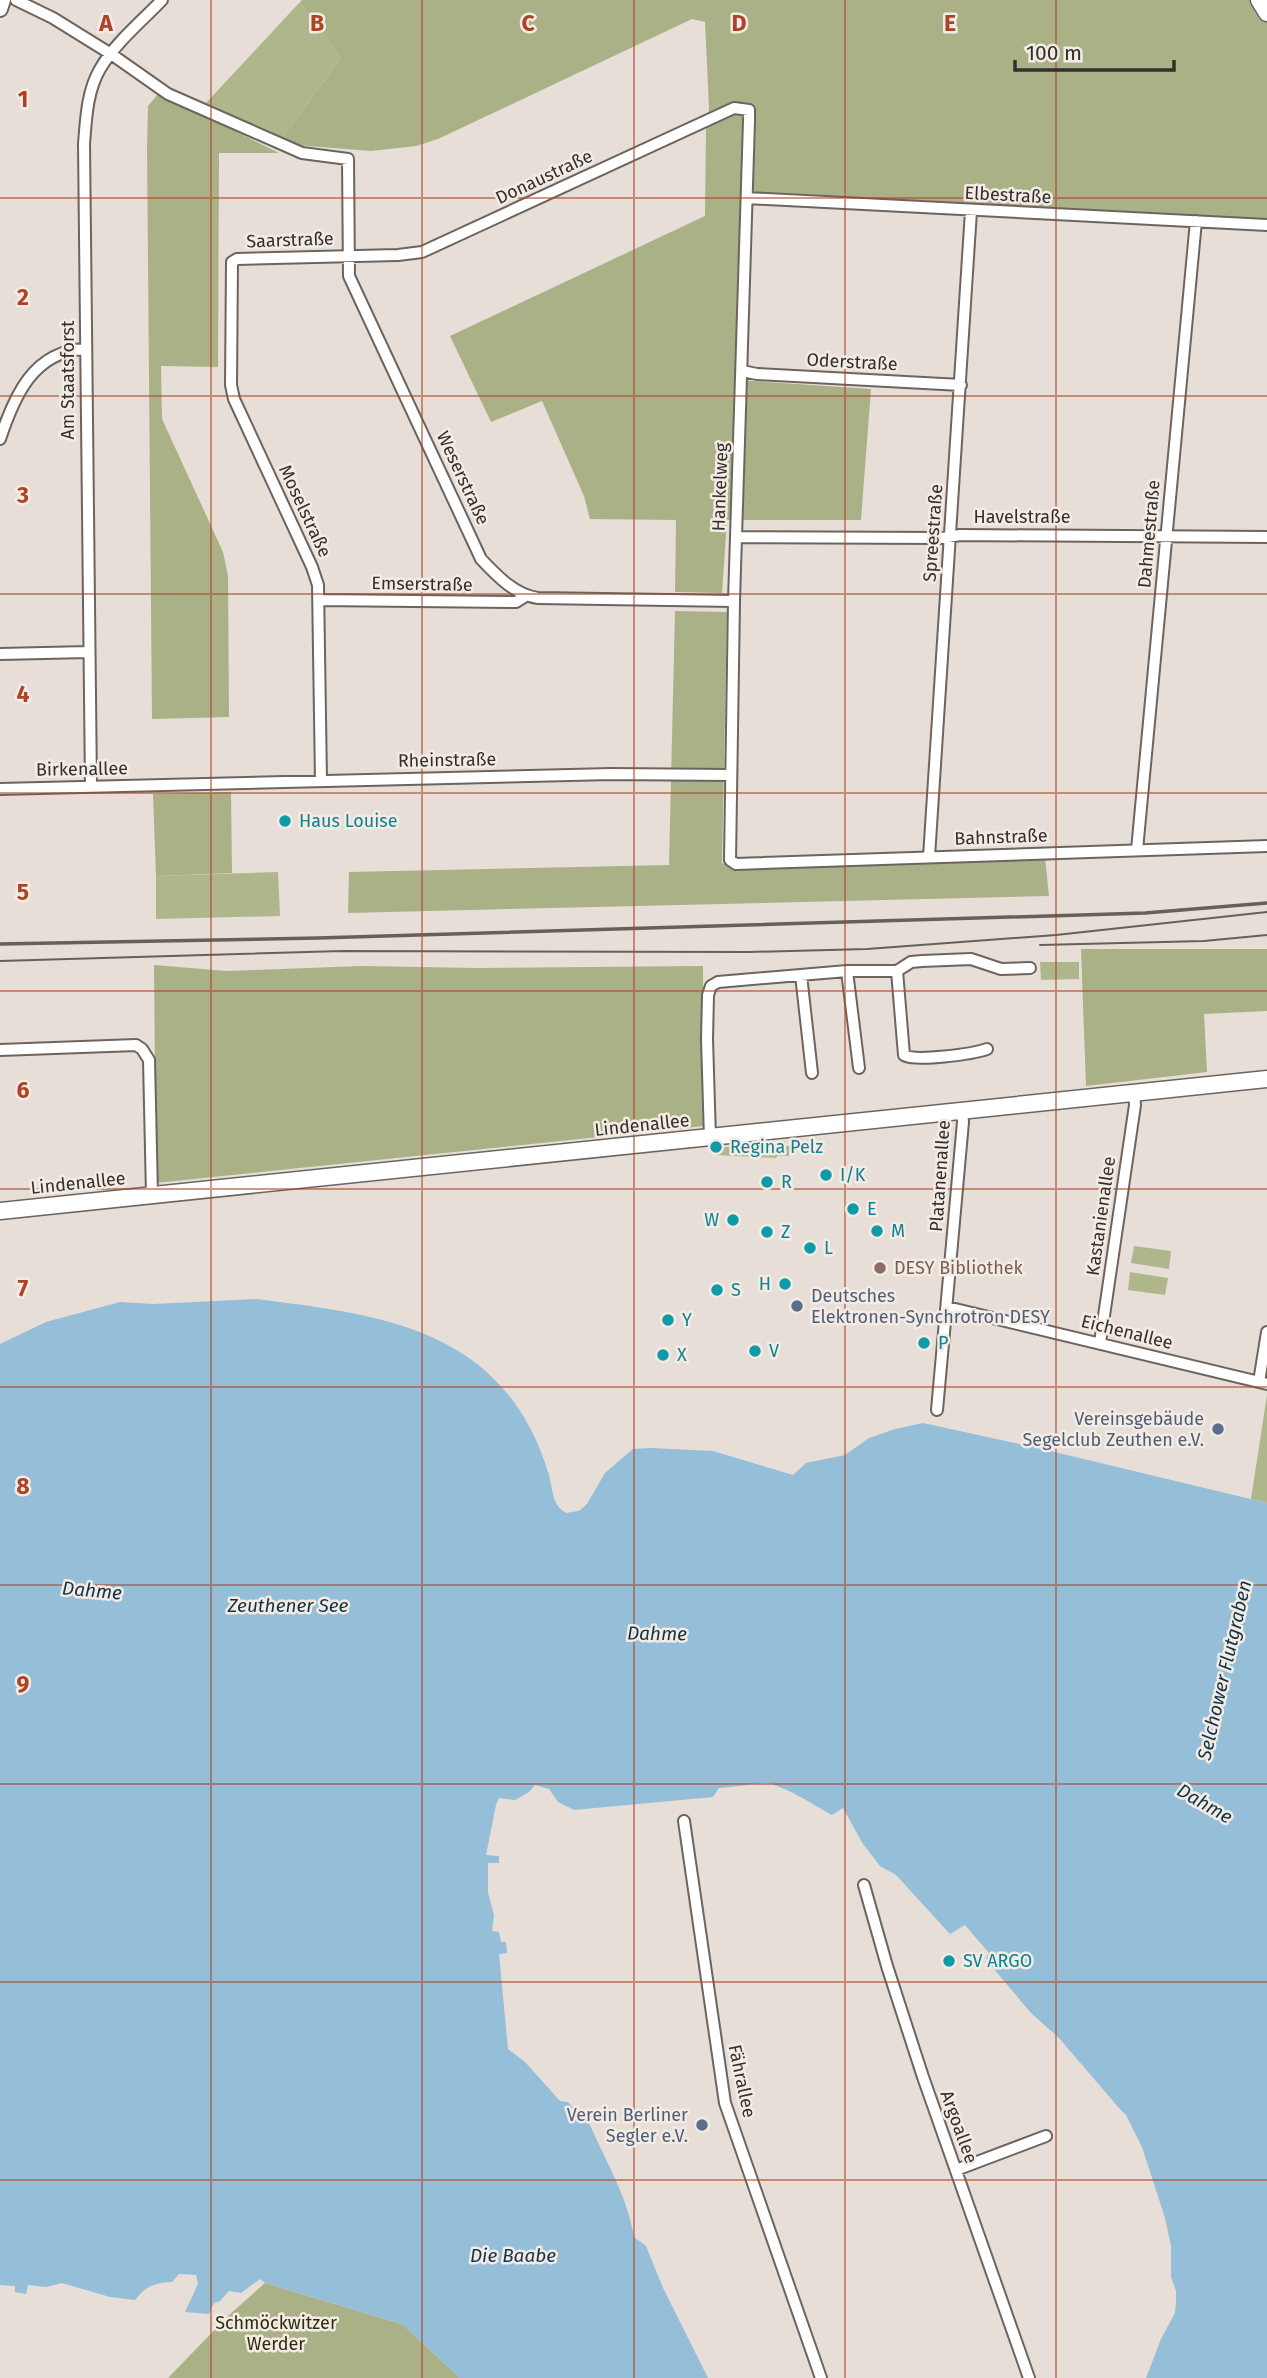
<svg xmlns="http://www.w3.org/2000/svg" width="1267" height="2378" font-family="'Fira Sans',sans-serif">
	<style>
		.green { fill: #afb68b }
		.forest { fill: #aab186 }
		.water { fill: #95bed9 }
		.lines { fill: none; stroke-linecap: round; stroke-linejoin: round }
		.minor-casing { stroke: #6c655f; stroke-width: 14 }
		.tertiary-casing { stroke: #6c655f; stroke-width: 18 }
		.secondary-casing { stroke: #6c655f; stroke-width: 19 }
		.minor { stroke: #fff; stroke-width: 10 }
		.tertiary { stroke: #fff; stroke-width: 14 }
		.secondary { stroke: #fff; stroke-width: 16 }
		.tram { stroke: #64605b; stroke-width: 2 }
		.rail { stroke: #64605b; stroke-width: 3.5 }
		.grid { fill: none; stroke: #ac4326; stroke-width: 2; stroke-opacity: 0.55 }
		.culture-dot { fill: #0f9aa8; stroke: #f3ebe4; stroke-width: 2.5 }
		.education-dot { fill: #8d6e63; stroke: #f3ebe4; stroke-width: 2.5 }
		.service-dot { fill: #5c6f8a; stroke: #f3ebe4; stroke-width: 2.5 }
		.labels { text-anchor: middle; stroke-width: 5; stroke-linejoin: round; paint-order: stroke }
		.street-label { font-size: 18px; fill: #322f2c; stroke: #f3ebe4 }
		.culture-label { font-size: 18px; fill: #0d838f; stroke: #f3ebe4; text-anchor: start }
		.education-label { font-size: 18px; fill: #785e54; stroke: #f3ebe4; text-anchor: start }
		.service-label { font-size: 18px; fill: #4e5e75; stroke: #f3ebe4; text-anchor: end }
		.park-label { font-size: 18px; fill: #2b2e0c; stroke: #f3ebe4 }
		.water-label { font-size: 19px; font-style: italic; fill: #113347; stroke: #f3ebe4 }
		.grid-label { font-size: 23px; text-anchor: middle; font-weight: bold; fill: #ac4326; stroke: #f3ebe4; stroke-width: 5; stroke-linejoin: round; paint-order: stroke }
	</style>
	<rect width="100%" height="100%" fill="#e6ded7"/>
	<path class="green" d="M300,2L341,58L282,138L206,103Z
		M278,872L280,916L156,919V876Z
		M1040,962H1079V979L1041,980Z
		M785,1141L786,1146H790L789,1156H777L776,1158L717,1155V1148Z
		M1134,1246L1171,1251L1169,1269L1131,1263Z
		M1130,1272L1168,1278L1165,1295L1128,1290Z
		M1267,1395V1503L1251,1499Z"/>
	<path class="forest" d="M302,0H1267V220L746,192L736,380L871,389L861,520H727L722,593L675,592L676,520L590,519L584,496L542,401L491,422L450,336L705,216L706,130L709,108L705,22L692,19L438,139L416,146L371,151L296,145L282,138L341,58L300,2Z
		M159,93L279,153H219L218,367L161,366L162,419L223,552L228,576L229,717L152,719L147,148L148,106Z
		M675,611L727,612L722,863L734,870L1045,857L1049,896L348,913L349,872L669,865Z
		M231,792L232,873L156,876L153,794Z
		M1081,949H1267V1011L1204,1014L1207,1072L1086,1086Z
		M154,965L226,971L362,966L476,968L703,966L704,1126L156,1183Z
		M265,2283L402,2324L460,2378H168L227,2317Z"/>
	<path class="water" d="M257,1299C361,1313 473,1322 529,1426C537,1440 544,1459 549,1475C551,1483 552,1493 555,1501C557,1506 561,1510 566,1513L579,1511L587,1504L605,1473L633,1449L651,1448L713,1451L793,1475L806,1463L845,1455L869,1438L895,1429L923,1423L1038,1448L1267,1503V2378H1146L1161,2339L1175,2313L1176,2302V2291L1171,2277V2246L1165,2218L1142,2147L1126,2115L1119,2108L1059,2038L1031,2013L989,1963L986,1958L989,1953L965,1925L950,1934L896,1875L880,1866L863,1844L843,1808L832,1815C812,1804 790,1789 768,1783C763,1782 727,1788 719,1788L713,1797L574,1810L558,1802L549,1789L535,1785L529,1792L515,1800L499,1798L496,1805L486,1855L499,1856V1863H488V1893L494,1915L492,1931L499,1932L501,1942H506L507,1953L499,1954L508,2049L525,2062L560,2101L568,2102L578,2114L586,2115C602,2156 627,2193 634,2237L646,2246L663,2288L708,2378H460L402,2324L265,2283L260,2279L241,2293L229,2291L220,2301L214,2303L209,2314L185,2312L198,2284L196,2275L179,2274L172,2282C154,2283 146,2286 135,2300L110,2297L62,2283L46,2287L28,2285L26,2294L15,2292V2286L0,2285V1344L46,1322L120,1302L153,1304Z"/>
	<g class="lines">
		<g class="minor-casing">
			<path id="minor" d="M16,0L53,18L111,54L168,94L302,153L348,159L349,276L481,559C497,576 515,595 538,598L734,601
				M747,198L1267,225
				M742,371L757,374L961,385
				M0,439C14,397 33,351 85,349
				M736,537L942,538L960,535L1267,537
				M319,600L510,602H516L524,597
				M0,654L88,652
				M321,781L318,585L312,567L234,399L231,385L232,262L237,259L398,255L422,252L734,108L749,110V121L734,601L730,860L736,864L1267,846
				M91,787L84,144C86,119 87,91 100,69C115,43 141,22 162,0
				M0,789L611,774L730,775
				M1137,850L1196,221
				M929,857L971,211
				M847,971L859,1068
				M897,971L904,1055C915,1062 973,1054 987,1049
				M801,975L812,1073
				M0,1050L136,1045L142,1049L149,1060L152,1195
				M710,1138L707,1039L708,995L711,986L718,982L847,971H897L911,962L922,961L971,959L1001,969L1030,968
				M947,1307L1267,1384
				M1100,1343L1135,1105L1134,1093
				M1259,1382L1267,1332
				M937,1410L963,1122L962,1111
				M684,1821L725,2103L821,2378
				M864,1885L887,1966L923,2077L1029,2378
				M956,2170L1046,2136"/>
		</g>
		<g class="tertiary-casing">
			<path id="tertiary" d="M0,9L3,0"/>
		</g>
		<g class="secondary-casing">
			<path id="secondary" d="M1259,0L1267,13
				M0,1211L1267,1079"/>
		</g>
		<use href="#minor" class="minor"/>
		<use href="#tertiary" class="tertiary"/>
		<use href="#secondary" class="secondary"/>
		<path class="tram" d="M1040,945L1204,941L1267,935
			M0,961L342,951L749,952L867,949L1056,935L1267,912"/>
		<path class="rail" d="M0,944L318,938L1145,913L1267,903"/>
	</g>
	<path class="grid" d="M211,0V2378M422,0V2378M634,0V2378M845,0V2378M1056,0V2378M0,198H1267M0,396H1267M0,594H1267M0,793H1267M0,991H1267M0,1189H1267M0,1387H1267M0,1585H1267M0,1784H1267M0,1982H1267M0,2180H1267"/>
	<g class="culture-dot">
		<circle cx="285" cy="821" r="7"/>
		<circle cx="716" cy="1147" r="7"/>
		<circle cx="826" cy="1175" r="7"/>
		<circle cx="767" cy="1182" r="7"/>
		<circle cx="853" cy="1209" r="7"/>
		<circle cx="733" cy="1220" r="7"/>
		<circle cx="877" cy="1231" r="7"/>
		<circle cx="767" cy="1232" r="7"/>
		<circle cx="810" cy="1248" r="7"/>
		<circle cx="785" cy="1284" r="7"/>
		<circle cx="717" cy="1290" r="7"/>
		<circle cx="668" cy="1320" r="7"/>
		<circle cx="924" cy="1343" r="7"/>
		<circle cx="755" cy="1351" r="7"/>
		<circle cx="663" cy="1355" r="7"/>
		<circle cx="949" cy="1961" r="7"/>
	</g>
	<circle class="education-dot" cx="880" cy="1268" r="7"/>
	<g class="service-dot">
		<circle cx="797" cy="1306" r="7"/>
		<circle cx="1218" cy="1429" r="7"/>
		<circle cx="702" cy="2125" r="7"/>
	</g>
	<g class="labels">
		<g class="street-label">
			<text transform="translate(544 177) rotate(-25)" y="6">Donaustraße</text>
			<text transform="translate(1008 195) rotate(3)" y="6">Elbestraße</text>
			<text transform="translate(290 240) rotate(-2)" y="6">Saarstraße</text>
			<text transform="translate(852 362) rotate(3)" y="6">Oderstraße</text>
			<text transform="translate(68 380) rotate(-90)" y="6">Am Staatsforst</text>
			<text transform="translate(463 478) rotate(65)" y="6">Weserstraße</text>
			<text transform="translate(720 487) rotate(-88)" y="6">Hankelweg</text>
			<text transform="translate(305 511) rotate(65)" y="6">Moselstraße</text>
			<text x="1022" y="523">Havelstraße</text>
			<text transform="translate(933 533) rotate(-86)" y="6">Spreestraße</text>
			<text transform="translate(1149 534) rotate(-85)" y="6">Dahmestraße</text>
			<text transform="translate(422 584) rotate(1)" y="6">Emserstraße</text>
			<text transform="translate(447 760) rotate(-1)" y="6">Rheinstraße</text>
			<text transform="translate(82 769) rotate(-1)" y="6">Birkenallee</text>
			<text transform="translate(1001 837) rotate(-2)" y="6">Bahnstraße</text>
			<text transform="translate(642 1125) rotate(-6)" y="6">Lindenallee</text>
			<text transform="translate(940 1176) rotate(-86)" y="6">Platanenallee</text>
			<text transform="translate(78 1183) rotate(-6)" y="6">Lindenallee</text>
			<text transform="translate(1101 1216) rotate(-82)" y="6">Kastanienallee</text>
			<text transform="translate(1127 1332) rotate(14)" y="6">Eichenallee</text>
			<text transform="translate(742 2081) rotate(78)" y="6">Fährallee</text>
			<text transform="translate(959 2127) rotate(70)" y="6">Argoallee</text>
		</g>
		<g class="culture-label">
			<text x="299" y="827">Haus Louise</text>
			<text x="730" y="1153">Regina Pelz</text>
			<text x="840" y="1181">I/K</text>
			<text x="781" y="1188">R</text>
			<text x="867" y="1215">E</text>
			<text x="719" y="1226" text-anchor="end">W</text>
			<text x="891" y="1237">M</text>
			<text x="781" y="1238">Z</text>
			<text x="824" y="1254">L</text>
			<text x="771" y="1290" text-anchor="end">H</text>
			<text x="731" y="1296">S</text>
			<text x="682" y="1326">Y</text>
			<text x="938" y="1349">P</text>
			<text x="769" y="1357">V</text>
			<text x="677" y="1361">X</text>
			<text x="963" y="1967">SV ARGO</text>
		</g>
		<g class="education-label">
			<text x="894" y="1274">DESY Bibliothek</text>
		</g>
		<g class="service-label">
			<text x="811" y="1302" text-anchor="start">Deutsches<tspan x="811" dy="21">Elektronen-Synchrotron DESY</tspan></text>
			<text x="1204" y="1425">Vereinsgebäude<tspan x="1204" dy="21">Segelclub Zeuthen e.V.</tspan></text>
			<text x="688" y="2121">Verein Berliner<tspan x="688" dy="21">Segler e.V.</tspan></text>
		</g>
		<g class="park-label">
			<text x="276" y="2329">Schmöckwitzer<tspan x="276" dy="21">Werder</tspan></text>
		</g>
		<g class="water-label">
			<text transform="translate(92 1590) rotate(5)" y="7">Dahme</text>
			<text x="288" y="1612">Zeuthener See</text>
			<text transform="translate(657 1633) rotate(1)" y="7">Dahme</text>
			<text transform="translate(1224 1670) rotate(-77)" y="7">Selchower Flutgraben</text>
			<text transform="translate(1205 1803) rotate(30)" y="7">Dahme</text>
			<text x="513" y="2262">Die Baabe</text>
		</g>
	</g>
	<g class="grid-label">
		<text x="106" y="31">A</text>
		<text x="317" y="31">B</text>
		<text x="528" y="31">C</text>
		<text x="739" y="31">D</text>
		<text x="950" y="31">E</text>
		<text x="23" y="107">1</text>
		<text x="23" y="305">2</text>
		<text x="23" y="503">3</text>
		<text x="23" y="702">4</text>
		<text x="23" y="900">5</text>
		<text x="23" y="1098">6</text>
		<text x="23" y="1296">7</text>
		<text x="23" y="1494">8</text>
		<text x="23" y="1692">9</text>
	</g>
	<path d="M1015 60v10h159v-10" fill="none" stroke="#322f2c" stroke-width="3.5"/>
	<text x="1026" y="60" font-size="21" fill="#322f2c" stroke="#f3ebe4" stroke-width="5" paint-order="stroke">100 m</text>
</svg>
